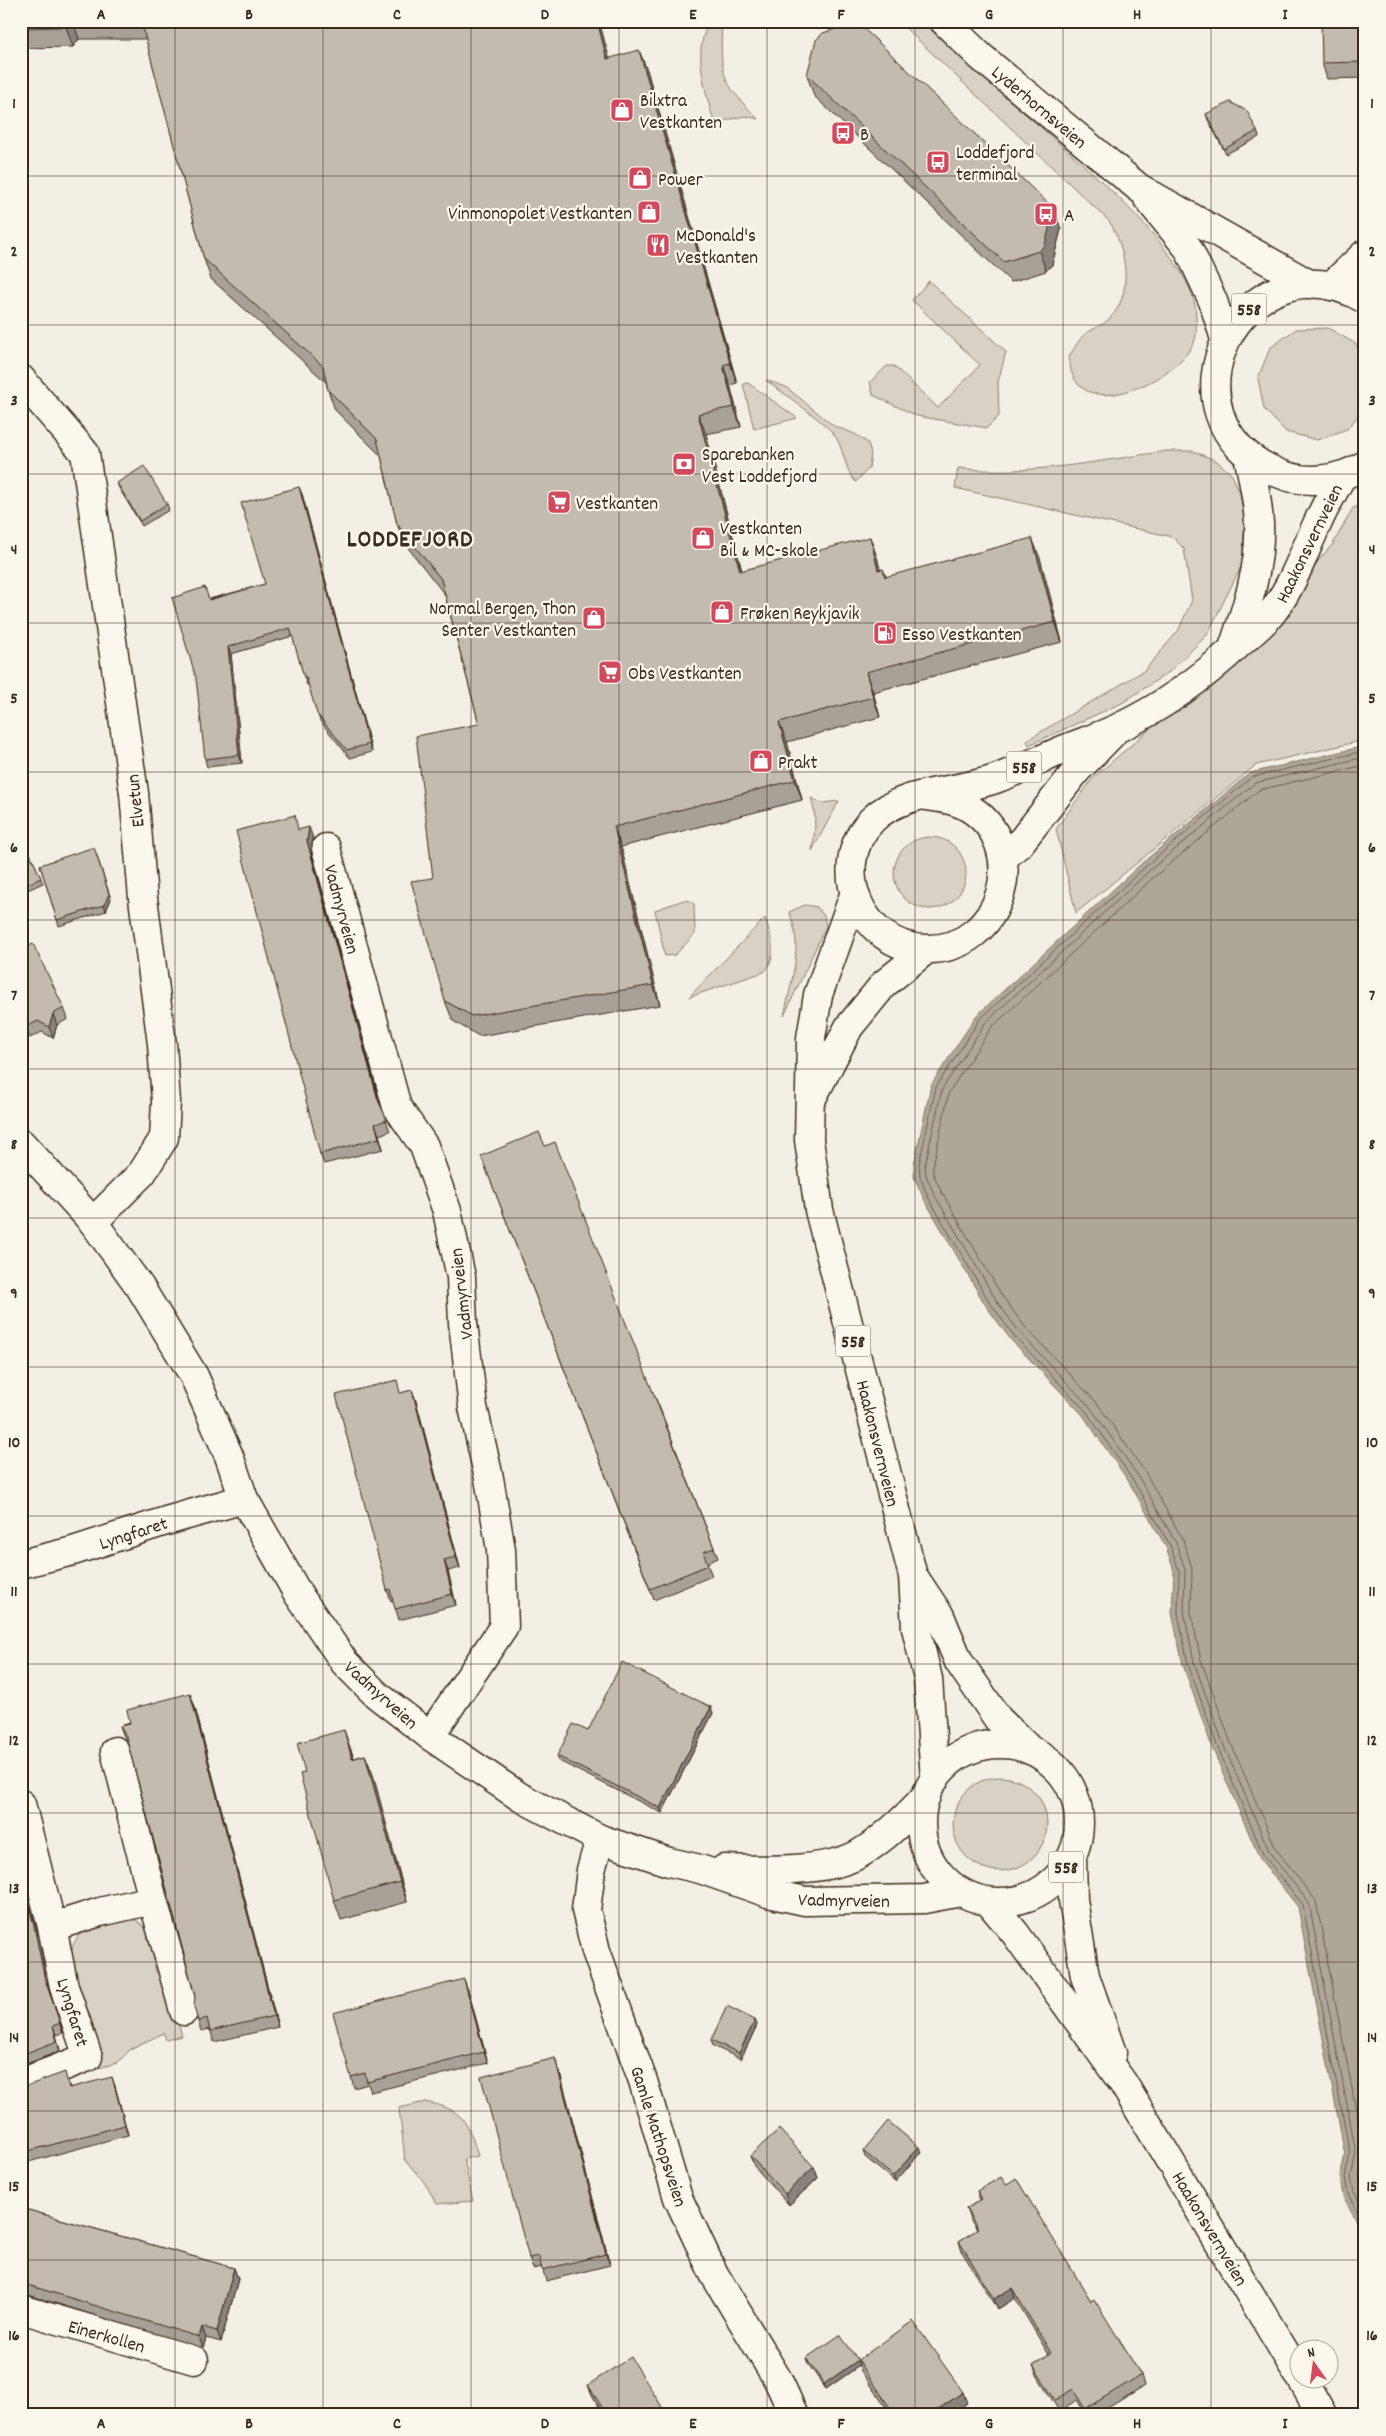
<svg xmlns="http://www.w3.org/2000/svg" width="1386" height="2436" font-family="Dekko,sans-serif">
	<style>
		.green { fill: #d8d1c6; stroke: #8a7e72 }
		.water { fill: #afa69a; stroke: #817468 }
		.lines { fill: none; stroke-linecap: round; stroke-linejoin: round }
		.shore { stroke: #695c50; stroke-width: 1 }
		.street-casing { stroke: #3b2a1e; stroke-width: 31 }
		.secondary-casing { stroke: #3b2a1e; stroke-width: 31 }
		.primary-casing { stroke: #3b2a1e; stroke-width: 31 }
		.street { stroke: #fbf7ec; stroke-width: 28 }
		.secondary { stroke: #fbf7ec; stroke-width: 28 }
		.primary { stroke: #fbf7ec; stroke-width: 28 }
		.wall { fill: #a8a197; stroke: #3b2a1e }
		.shaded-wall { fill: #88837b; stroke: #3b2a1e }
		.building { fill: #c3bbb0; stroke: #3b2a1e }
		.grid { fill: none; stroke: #3b2a1e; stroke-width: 1; stroke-opacity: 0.55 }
		.labels { text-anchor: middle; stroke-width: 4.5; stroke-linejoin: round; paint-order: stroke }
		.shield { fill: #fbf7ec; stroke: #75685c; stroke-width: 1 }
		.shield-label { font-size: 18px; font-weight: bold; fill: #3b2a1e }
		.poi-label { font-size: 19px; fill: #3b2a1e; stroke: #fbf7ec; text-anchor: start }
		.street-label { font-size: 19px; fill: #3b2a1e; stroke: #fbf7ec }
		.district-label { font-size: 24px; font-weight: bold; letter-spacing: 1px; fill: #3b2a1e; stroke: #fbf7ec }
		.neatline { fill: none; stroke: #3b2a1e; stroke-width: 2 }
		.grid-label { font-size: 16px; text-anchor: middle; font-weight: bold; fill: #3b2a1e }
	</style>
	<rect width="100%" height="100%" fill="#f3efe4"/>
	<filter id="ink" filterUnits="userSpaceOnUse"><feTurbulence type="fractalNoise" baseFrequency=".02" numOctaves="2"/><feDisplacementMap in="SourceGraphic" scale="10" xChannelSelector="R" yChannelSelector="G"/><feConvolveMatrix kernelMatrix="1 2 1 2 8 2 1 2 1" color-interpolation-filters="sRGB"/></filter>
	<g filter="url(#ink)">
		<path class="green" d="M710,21H722C720,75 720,80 758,119L745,116L714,123C706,91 691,51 710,21Z
			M898,21H921C957,54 994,87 1031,119C1077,159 1183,246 1195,305C1196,313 1197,327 1196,336C1190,371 1096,421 1074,378C1070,371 1070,363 1069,356C1074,349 1079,339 1085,334C1092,329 1102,326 1108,320C1135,296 1126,247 1109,221Z
			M929,281L1006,352L998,382L999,416L987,428L917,416L873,395L870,382L887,366H894L938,408L980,365L912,300Z
			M1328,328L1356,344L1365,362V408L1347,429L1317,440L1286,432L1264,409L1258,378L1270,348L1296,329Z
			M766,380L786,387L834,426L855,434L868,443L871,454L869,468L856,482C845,473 844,446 833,433C817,416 785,395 766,380Z
			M748,383L797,418L754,429L743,384Z
			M1167,451H1193L1217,461L1232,475L1240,493L1245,522L1242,565L1207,635L1169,672L1122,703L1029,745L1027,740L1145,670L1178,631L1192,600L1184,549L1173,537L955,488L958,468C1028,476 1097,461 1167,451Z
			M1365,504V740L1256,765L1076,913L1056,829L1093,778L1232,658L1333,544L1353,508Z
			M811,798L822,803L839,801L812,851C815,832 817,816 811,798Z
			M894 873a36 36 0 1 1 72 0a36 36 0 1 1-72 0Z
			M684,900L690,901L694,904L695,934L675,955L665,956L655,910Z
			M805,905L817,907L824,916L826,926L784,1016C791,982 804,945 789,912Z
			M765,918C771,935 778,958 764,972L689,997Z
			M953 1824a47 47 0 1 1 94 0a47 47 0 1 1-94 0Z
			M132,1918C150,1927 153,1941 160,1958L153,1960L156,1972L164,1970L182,2036L166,2040L164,2033L132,2048L117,2063L95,2069L99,2056L79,1996L82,1995L78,1982H75C70,1958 66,1949 84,1929Z
			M425,2102C462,2108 468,2121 478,2156L464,2159L473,2201L437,2204L424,2182L405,2160L399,2108Z"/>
		<path class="water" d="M1365,746V2236L1343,2196L1340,2177L1345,2155L1298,1907L1260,1859L1213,1750L1183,1665L1172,1613L1174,1571L1166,1547L1129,1482L1082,1414L1011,1340L986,1306L924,1199L914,1177V1164L931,1085L976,1016L1142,863L1250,773Z"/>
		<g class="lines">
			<path class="shore" d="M1365,751L1252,777L1145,867L980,1019L936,1087L919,1164L920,1176L928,1197L990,1303L1015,1337L1086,1411L1133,1480L1170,1545L1179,1571L1178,1613L1188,1664L1218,1748L1264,1856L1303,1905L1350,2154L1345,2177L1348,2194L1365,2225
				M1365,757L1255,783L1149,871L985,1023L942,1089L925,1165L926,1175L934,1194L996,1300L1020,1333L1091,1408L1138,1476L1176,1543L1185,1569L1184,1612L1194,1662L1224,1746L1270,1853L1309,1903L1356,2153L1351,2177L1354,2192L1365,2212
				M1365,765L1259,790L1154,877L991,1028L949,1092L933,1166V1173L941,1191L1002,1296L1026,1328L1097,1403L1145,1472L1183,1540L1192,1568L1191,1612L1201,1660L1231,1743L1276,1849L1316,1901L1364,2151L1359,2177L1365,2196"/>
			<g class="street-casing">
				<path id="street" d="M1331,286L1365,254
					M21,379L85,453L134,793L143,898L162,1044L166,1102L164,1138L142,1173L93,1222
					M326,848L397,1107L424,1146L447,1211L461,1277L463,1323L473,1407L489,1478L501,1550L504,1626L430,1736
					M115,1751L153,1900
					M21,1804L52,1927L64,1987L88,2057L21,2083
					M600,1839L591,1870L586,1910L596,1951L643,2081L678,2198L714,2274L778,2380L794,2415
					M52,1927L100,1912L153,1900L184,2011
					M21,2309L194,2360"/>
			</g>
			<g class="secondary-casing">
				<path id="secondary" d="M944,21L981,57L1139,188L1309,284
					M1148,199L1188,248L1213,301L1225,339
					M21,1143L93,1222L140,1287L194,1376L229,1456L244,1499L298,1594L345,1663L377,1695L430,1736L520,1797L600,1839L669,1862L700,1869L768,1893L805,1901L924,1899L961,1892
					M21,1564L73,1551L166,1521L244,1499
					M724,1869C762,1870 826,1873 859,1854C884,1839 906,1818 926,1796"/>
			</g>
			<g class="primary-casing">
				<path id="primary" d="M1365,299C1243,229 1147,418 1278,473C1305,485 1339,481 1365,465
					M1234,645C1247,607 1261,565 1259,524C1258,501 1253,478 1248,455
					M926,796C940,798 953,799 966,806C1034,844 1003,952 925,949C861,947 827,867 872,820C902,789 959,793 998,778C1019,770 1039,760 1060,751C1079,743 1099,737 1118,728C1163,707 1205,676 1241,642C1252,632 1266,622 1274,610C1294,583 1304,552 1318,522C1325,506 1334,491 1342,476
					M1003,858L1020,843L1077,770L1112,734
					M854,895L818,995L811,1038L809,1140L819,1210L913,1576L916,1628L928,1679L935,1779
					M812,1098L849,1027L884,984L927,949
					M914,1577L940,1616L959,1662L998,1719L1029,1749
					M921 1823a79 79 0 1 1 158 0a79 79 0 1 1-158 0Z
					M1072,1858L1073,1900L1085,1976L1112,2053
					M989,1902L1015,1933L1123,2083L1298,2374
					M1301,2378L1322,2415"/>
			</g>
			<use href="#street" class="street"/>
			<use href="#secondary" class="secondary"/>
			<use href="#primary" class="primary"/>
		</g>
		<path class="wall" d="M21,21H599L609,59L647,70L737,383L730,385L741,427L706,434L742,571L877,557L880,570L883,569L886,577L1040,558L1062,642L873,692L880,717L787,742L802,800L621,847L660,1005L479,1036L453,1021L445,1001L433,878L479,724L445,595L405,544L397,524L381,456L335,410L328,390L326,382L211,279L204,259L146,39H79L73,47L21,48Z
			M1365,21V78L1327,79L1322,63Z
			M807,75L1061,229L1052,265L1046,271L1011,282L814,96Z
			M1206,114L1257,131L1259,137L1226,154L1208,120Z
			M117,483L167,504L169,510L142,526L119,488Z
			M302,494L372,752L350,758L320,721L309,685H307L304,677L293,636L231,654L242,763L207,767L205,759L209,599L265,584Z
			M299,829L313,838L311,852L381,1107L390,1131L379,1135L383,1149L324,1164L320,1154Z
			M21,834L43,883L21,893Z
			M40,865L111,899L106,911L59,926Z
			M21,950L64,1008L68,1019L57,1025L53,1038L42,1032L30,1038L21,1020Z
			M545,1146L659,1406L718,1558L707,1563L712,1576L654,1600L485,1166Z
			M412,1390L416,1401L460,1568L448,1571L456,1605L399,1620L393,1600L391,1601L387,1590L401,1393Z
			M194,1704L278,2027L214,2042L210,2029L201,2031L198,2021L195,1996L128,1744L124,1737L120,1726Z
			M713,1713L662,1813L559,1761L557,1756L588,1731Z
			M351,1750L354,1758L365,1755L373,1775L407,1902L341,1920L334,1900L305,1772Z
			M21,1873L38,1935L49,1990L63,2033L56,2035L60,2051L21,2066Z
			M468,1990L488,2063L371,2092L368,2084L354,2088L351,2077Z
			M755,2020L757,2025L741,2059L713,2046L711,2040Z
			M559,2069L610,2265L546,2281L542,2267L533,2269L529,2258Z
			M68,2081L70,2088L115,2086L128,2135L21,2164V2088Z
			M863,2151L921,2152L895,2182L865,2157Z
			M750,2156L814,2167L818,2178L789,2205L754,2166Z
			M1006,2185L1091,2301L1141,2375L1144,2386L1096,2415H1086L1077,2400L1059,2411L1037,2375L1033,2365L1049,2355L1015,2298L998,2309L962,2252L959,2241L977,2230L970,2219L966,2209L980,2200L977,2191Z
			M21,2208L234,2268L238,2279L221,2342L206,2338L203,2348L25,2294H21Z
			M806,2358L858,2360L967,2403L950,2415H892L861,2371L859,2366L826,2389L808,2364Z
			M588,2385L667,2415H604L592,2395Z"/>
		<path class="shaded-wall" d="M70,21H73L79,39L73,47L66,27Z
			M597,21H599L615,79L607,59Z
			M639,50L647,70L737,383L730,363Z
			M1054,209L1061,229L1052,265L1046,271L1039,251Z
			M723,365L730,385L741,427L734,407Z
			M698,414L706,434L747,591L740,571Z
			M299,487L302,494L372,752L369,744Z
			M870,537L877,557L885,590L878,570Z
			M1032,538L1040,558L1062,642L1055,622Z
			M228,647L231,654L242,763L239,755Z
			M866,672L873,692L880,717L873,697Z
			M779,722L787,742L802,800L795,780Z
			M309,827L313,838L311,852L382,1111L378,1100L307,841Z
			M614,827L621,847L660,1005L653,985Z
			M96,853L111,899L106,911L104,905Z
			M53,1014L57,1025L53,1038L49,1027Z
			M375,1124L379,1135L383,1149L379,1138Z
			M412,1390L416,1401L460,1568L456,1557Z
			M444,1560L448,1571L456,1605L452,1594Z
			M190,1693L194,1704L278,2027L274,2016Z
			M711,1707L713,1713L662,1813L660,1808Z
			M344,1730L351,1750L359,1779L352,1759Z
			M365,1755L373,1775L407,1902L400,1882Z
			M21,1873L38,1935L49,1990L63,2033L45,1980L21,1877Z
			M464,1979L468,1990L488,2063L484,2052Z
			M755,2020L757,2025L741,2059L739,2053Z
			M53,2026L56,2035L60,2051L57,2041Z
			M555,2058L559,2069L610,2265L606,2254Z
			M112,2077L115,2086L128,2135L125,2125Z
			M919,2147L921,2152L895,2182L893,2176Z
			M814,2167L818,2178L789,2205L785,2194Z
			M234,2268L238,2279L221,2342L217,2331Z
			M1012,2288L1015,2298L998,2309L994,2299Z
			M202,2327L206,2338L203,2348L199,2337Z
			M858,2360L859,2366L826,2389L824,2384Z
			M963,2392L967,2403L950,2415H930Z"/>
		<path class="building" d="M21,21H70L66,27L21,28Z
			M141,21H597L607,59L639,50L730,363L723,365L734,407L698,414L740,571L870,537L878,570L883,569L885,577L1032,538L1055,622L866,672L873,697L779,722L795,780L614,827L653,985L472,1016L445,1001L411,881L433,878L416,736L479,724L441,579L397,524L377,439L328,390L323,366L204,259Z
			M1321,21H1365V62L1322,63Z
			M857,22L1054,209L1045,245L1039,251L1004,262L807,75L816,40L823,33Z
			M1230,102L1247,111L1257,131L1224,149L1206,114Z
			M144,466L167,504L140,521L117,483Z
			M299,487L369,744L347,750L317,714L306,677H304L290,628L228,647L239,755L205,759L196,678L172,598L205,587L209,600L265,584L241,503Z
			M295,815L298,830L309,827L307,841L378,1100L387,1120L375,1124L379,1138L320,1154L236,831Z
			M21,834L41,878L21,887Z
			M94,847L109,894L104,905L57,920L40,865Z
			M33,944L64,1008L53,1014L49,1027L38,1021L26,1027L21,1017V950Z
			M539,1132L545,1146L555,1142L714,1548L703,1552L708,1565L650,1589L481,1156Z
			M397,1380L400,1393L412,1390L456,1557L444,1560L452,1594L395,1609L390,1589L387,1590L336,1395Z
			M622,1662L711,1707L660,1808L557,1756L573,1724L588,1731Z
			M190,1693L274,2016L210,2031L207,2018L198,2021L194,2007L195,1996L126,1736L120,1726L130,1724L127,1710Z
			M344,1730L352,1759L365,1755L400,1882L334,1900L300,1774L305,1772L297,1743Z
			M21,1877L34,1926L45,1980L60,2023L53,2026L57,2041L21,2055Z
			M464,1979L484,2052L367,2082L365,2073L351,2077L333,2013Z
			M727,2006L755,2020L739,2053L711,2040Z
			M555,2058L606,2254L542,2270L539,2256L529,2258L481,2077Z
			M65,2072L69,2088L112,2077L125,2125L21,2153V2088Z
			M888,2121L919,2147L893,2176L863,2151Z
			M779,2129L814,2167L785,2194L750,2156Z
			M1001,2177L1006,2185L1016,2178L1091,2301L1094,2299L1141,2375L1085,2409L1073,2389L1055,2400L1033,2365L1051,2353L1012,2288L994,2299L959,2241L978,2229L966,2209L982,2199L977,2191Z
			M21,2208L234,2268L217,2331L202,2327L199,2337L21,2283Z
			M913,2321L963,2392L930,2415H895L858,2360Z
			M840,2335L858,2360L824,2384L806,2358Z
			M631,2357L667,2415H607L588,2385Z"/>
	</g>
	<path class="grid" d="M175,21V2415M323,21V2415M471,21V2415M619,21V2415M767,21V2415M915,21V2415M1063,21V2415M1211,21V2415M21,176H1365M21,325H1365M21,474H1365M21,623H1365M21,772H1365M21,920H1365M21,1069H1365M21,1218H1365M21,1367H1365M21,1516H1365M21,1664H1365M21,1813H1365M21,1962H1365M21,2111H1365M21,2260H1365"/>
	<defs>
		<g id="shop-square" transform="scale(1.25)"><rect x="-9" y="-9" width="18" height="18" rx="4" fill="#d1495b" stroke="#fbf7ec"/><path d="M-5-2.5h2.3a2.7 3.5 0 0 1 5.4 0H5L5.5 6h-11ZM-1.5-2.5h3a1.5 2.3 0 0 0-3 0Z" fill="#fff"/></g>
		<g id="bus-square" transform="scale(1.25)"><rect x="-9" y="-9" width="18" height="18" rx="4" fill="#d1495b" stroke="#fbf7ec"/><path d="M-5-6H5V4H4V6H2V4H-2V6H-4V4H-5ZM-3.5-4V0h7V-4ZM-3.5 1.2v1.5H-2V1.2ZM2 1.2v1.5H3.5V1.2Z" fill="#fff"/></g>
		<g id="restaurant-square" transform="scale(1.25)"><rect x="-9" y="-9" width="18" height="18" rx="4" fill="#d1495b" stroke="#fbf7ec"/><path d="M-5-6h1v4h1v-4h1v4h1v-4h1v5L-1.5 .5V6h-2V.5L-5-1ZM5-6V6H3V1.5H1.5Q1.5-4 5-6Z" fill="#fff"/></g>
		<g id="bank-square" transform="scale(1.25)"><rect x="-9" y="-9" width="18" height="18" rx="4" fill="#d1495b" stroke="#fbf7ec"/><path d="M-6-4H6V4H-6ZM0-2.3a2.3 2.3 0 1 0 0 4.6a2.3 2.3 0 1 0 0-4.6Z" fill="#fff"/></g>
		<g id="supermarket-square" transform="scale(1.25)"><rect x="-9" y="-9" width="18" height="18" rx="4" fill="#d1495b" stroke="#fbf7ec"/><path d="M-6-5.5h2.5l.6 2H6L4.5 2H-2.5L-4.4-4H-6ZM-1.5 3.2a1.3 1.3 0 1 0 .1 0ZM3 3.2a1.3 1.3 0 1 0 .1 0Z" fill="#fff"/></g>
		<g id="fuel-square" transform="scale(1.25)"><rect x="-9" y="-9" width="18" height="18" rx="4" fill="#d1495b" stroke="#fbf7ec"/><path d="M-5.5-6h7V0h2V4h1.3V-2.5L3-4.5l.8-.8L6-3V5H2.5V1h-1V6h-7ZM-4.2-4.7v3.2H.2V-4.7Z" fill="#fff"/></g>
	</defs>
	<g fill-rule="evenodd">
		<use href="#shop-square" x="622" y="110"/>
		<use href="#bus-square" x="843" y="133"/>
		<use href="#bus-square" x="938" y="162"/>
		<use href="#shop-square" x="640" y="178"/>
		<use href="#shop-square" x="649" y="212"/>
		<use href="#bus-square" x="1046" y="214"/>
		<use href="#restaurant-square" x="658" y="245"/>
		<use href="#bank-square" x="684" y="464"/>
		<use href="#supermarket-square" x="559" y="502"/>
		<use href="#shop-square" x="703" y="538"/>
		<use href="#shop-square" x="722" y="612"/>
		<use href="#shop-square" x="594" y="618"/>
		<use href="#fuel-square" x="885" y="633"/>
		<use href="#supermarket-square" x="610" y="672"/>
		<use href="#shop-square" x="761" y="761"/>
	</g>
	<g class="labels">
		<g class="shield">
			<rect x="1231.5" y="293.5" width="35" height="31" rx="4"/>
			<rect x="1006.5" y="751.5" width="35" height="31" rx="4"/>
			<rect x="835.5" y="1325.5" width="35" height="31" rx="4"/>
			<rect x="1048.5" y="1851.5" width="35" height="31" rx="4"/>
		</g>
		<g class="shield-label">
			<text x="1249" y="315">558</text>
			<text x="1024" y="773">558</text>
			<text x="853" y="1347">558</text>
			<text x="1066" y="1873">558</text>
		</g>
		<g class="poi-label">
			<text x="640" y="106">Bilxtra<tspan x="640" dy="22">Vestkanten</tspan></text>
			<text x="860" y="140">B</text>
			<text x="956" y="158">Loddefjord<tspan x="956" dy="22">terminal</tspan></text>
			<text x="658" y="185">Power</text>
			<text x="632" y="219" text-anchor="end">Vinmonopolet Vestkanten</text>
			<text x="1064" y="221">A</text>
			<text x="676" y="241">McDonald's<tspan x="676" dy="22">Vestkanten</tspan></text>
			<text x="702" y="460">Sparebanken<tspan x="702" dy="22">Vest Loddefjord</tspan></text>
			<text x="576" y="509">Vestkanten</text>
			<text x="720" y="534">Vestkanten<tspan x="720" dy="22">Bil &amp; MC-skole</tspan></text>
			<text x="576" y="614" text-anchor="end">Normal Bergen, Thon<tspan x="576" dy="22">Senter Vestkanten</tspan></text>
			<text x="740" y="619">Frøken Reykjavik</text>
			<text x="902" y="640">Esso Vestkanten</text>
			<text x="628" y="679">Obs Vestkanten</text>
			<text x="778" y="768">Prakt</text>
		</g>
		<g class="street-label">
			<text transform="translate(1040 106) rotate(40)" y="7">Lyderhornsveien</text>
			<text transform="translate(1308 543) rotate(-64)" y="7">Haakonsvernveien</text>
			<text transform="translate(134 801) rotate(-96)" y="7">Elvetun</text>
			<text transform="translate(343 909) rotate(75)" y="7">Vadmyrveien</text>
			<text transform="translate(460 1294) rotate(-97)" y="7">Vadmyrveien</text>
			<text transform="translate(879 1443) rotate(76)" y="7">Haakonsvernveien</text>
			<text transform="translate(133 1532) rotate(-18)" y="7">Lyngfaret</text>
			<text transform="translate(382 1694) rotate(42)" y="7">Vadmyrveien</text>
			<text transform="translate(844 1899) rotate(1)" y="7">Vadmyrveien</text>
			<text transform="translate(74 2012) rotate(73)" y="7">Lyngfaret</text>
			<text transform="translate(660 2136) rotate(72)" y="7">Gamle Mathopsveien</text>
			<text transform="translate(1211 2228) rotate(59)" y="7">Haakonsvernveien</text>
			<text transform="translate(107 2335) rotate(16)" y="7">Einerkollen</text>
		</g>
		<g class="district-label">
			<text x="410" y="546">LODDEFJORD</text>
		</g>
	</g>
	<rect width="1386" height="2436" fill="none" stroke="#fbf7ec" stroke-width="55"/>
	<g transform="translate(1314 2364) rotate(346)"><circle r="24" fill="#fbf7ec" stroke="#aea59a"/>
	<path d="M0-4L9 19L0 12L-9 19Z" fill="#d1495b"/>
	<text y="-8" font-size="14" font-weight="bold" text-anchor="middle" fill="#3b2a1e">N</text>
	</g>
	<rect x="28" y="28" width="1330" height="2380" class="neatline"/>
	<g class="grid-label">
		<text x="101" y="19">A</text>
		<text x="249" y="19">B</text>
		<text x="397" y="19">C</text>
		<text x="545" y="19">D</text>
		<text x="693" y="19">E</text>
		<text x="841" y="19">F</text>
		<text x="989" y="19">G</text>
		<text x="1137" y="19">H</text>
		<text x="1285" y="19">I</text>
		<text x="14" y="108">1</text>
		<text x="1372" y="108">1</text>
		<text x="14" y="256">2</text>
		<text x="1372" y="256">2</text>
		<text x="14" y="405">3</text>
		<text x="1372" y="405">3</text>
		<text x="14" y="554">4</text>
		<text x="1372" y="554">4</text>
		<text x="14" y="703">5</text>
		<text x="1372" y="703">5</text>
		<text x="14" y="852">6</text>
		<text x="1372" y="852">6</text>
		<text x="14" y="1000">7</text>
		<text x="1372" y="1000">7</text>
		<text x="14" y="1149">8</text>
		<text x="1372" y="1149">8</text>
		<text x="14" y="1298">9</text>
		<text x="1372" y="1298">9</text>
		<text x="14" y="1447">10</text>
		<text x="1372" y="1447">10</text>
		<text x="14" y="1596">11</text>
		<text x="1372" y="1596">11</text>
		<text x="14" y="1745">12</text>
		<text x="1372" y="1745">12</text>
		<text x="14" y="1893">13</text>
		<text x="1372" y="1893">13</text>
		<text x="14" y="2042">14</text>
		<text x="1372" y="2042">14</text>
		<text x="14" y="2191">15</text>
		<text x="1372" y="2191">15</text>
		<text x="14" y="2340">16</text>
		<text x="1372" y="2340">16</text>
		<text x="101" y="2428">A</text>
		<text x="249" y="2428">B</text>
		<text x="397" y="2428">C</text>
		<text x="545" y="2428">D</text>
		<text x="693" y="2428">E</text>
		<text x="841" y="2428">F</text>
		<text x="989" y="2428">G</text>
		<text x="1137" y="2428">H</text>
		<text x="1285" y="2428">I</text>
	</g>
</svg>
